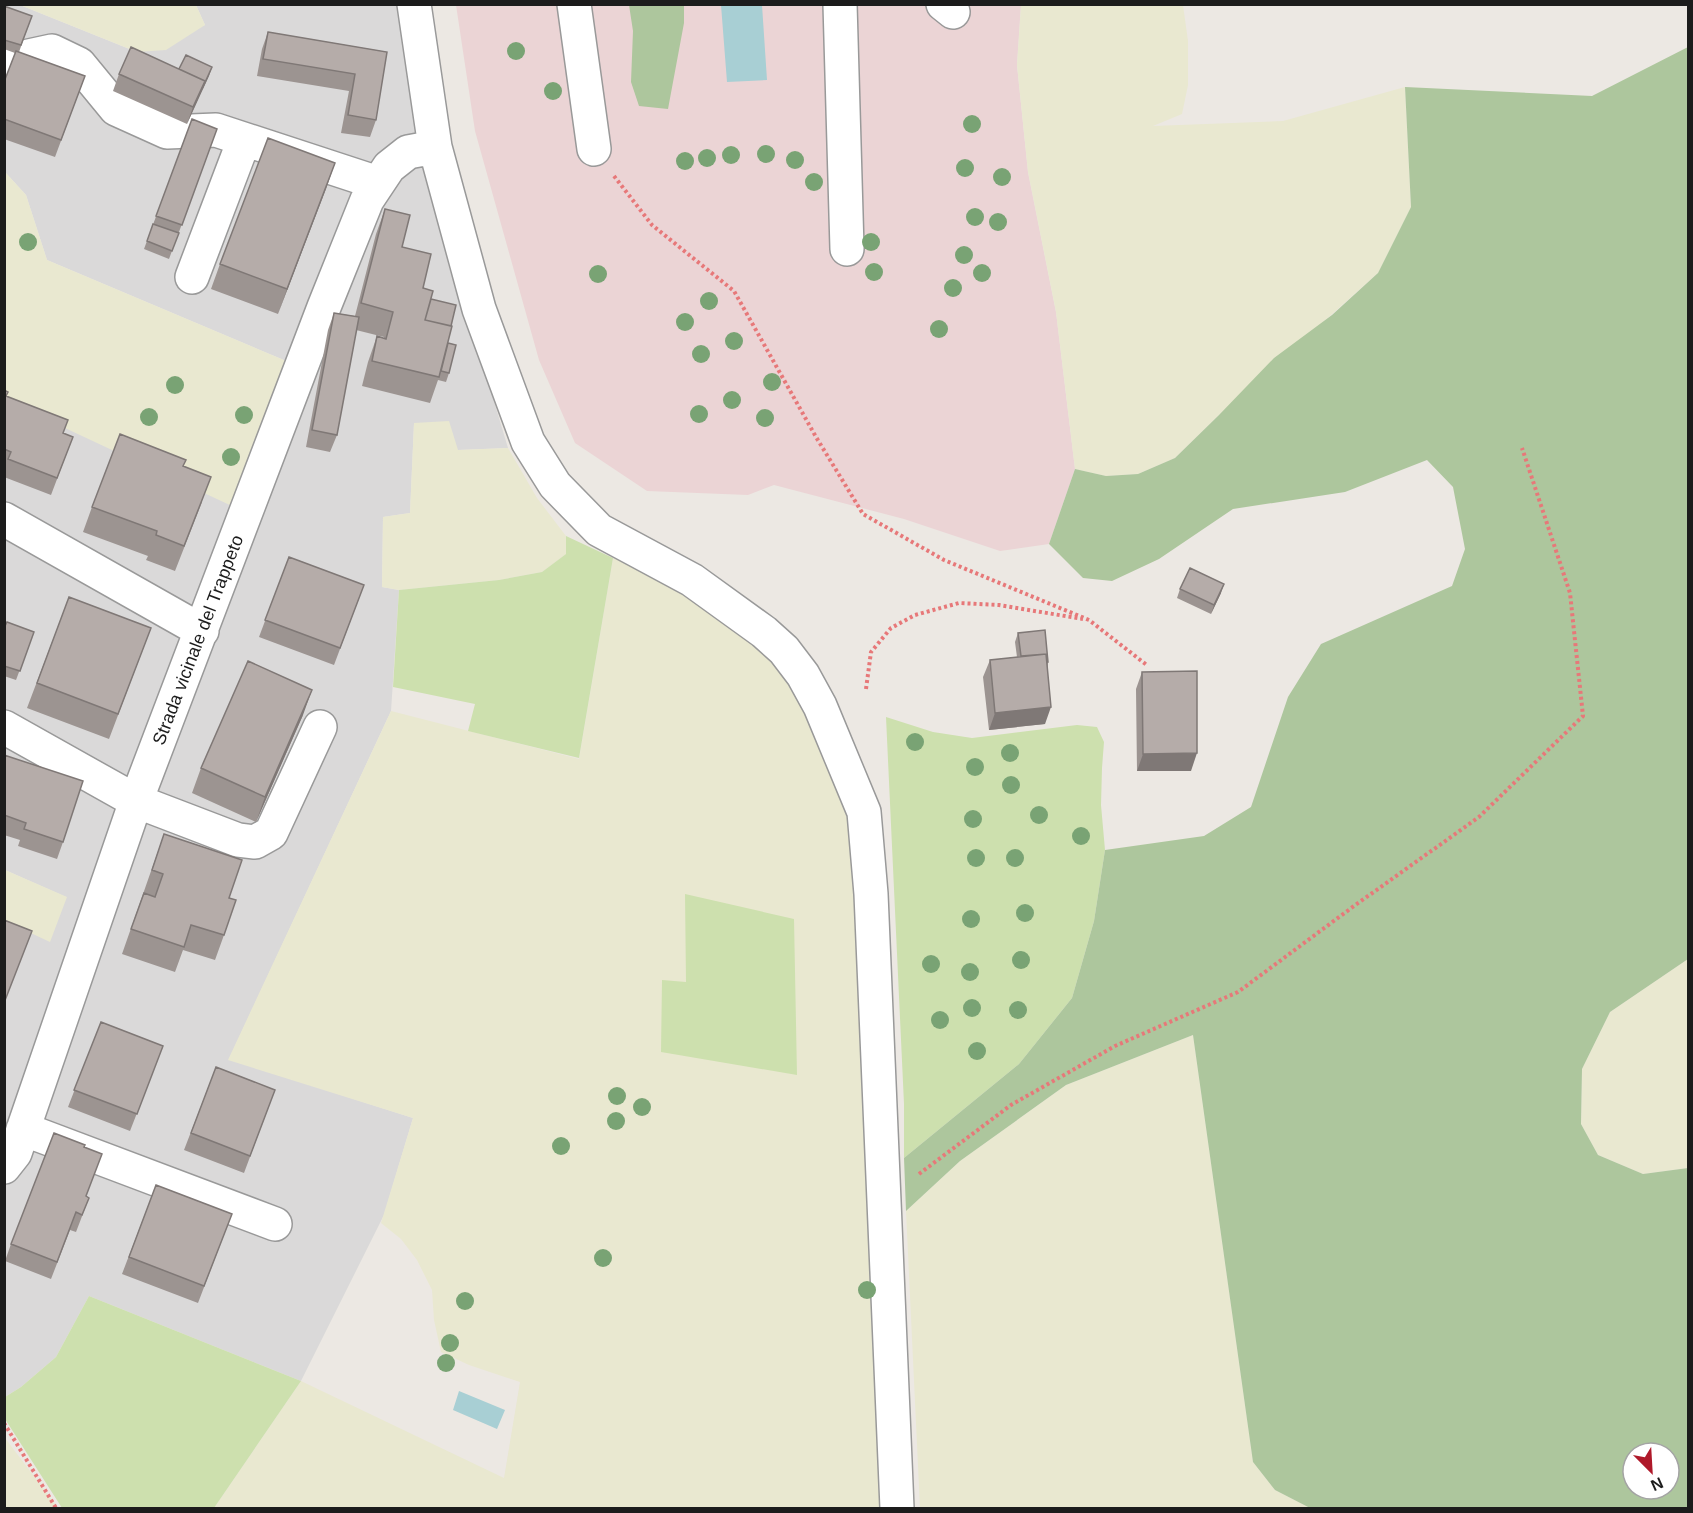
<svg xmlns="http://www.w3.org/2000/svg" width="1693" height="1513" font-family="Arial,sans-serif">
	<style>
		.residential { fill: #dad9d9 }
		.commercial { fill: #ebd4d5 }
		.farmland { fill: #e9e8d0 }
		.grass { fill: #cde0ae }
		.forest { fill: #adc69d; fill-rule: evenodd }
		.water { fill: #a8cfd4 }
		.lines { fill: none; stroke-linecap: round; stroke-linejoin: round }
		.minor-casing { stroke: #999; stroke-width: 36 }
		.path { stroke: #e77879; stroke-width: 4; stroke-dasharray: 3 3; stroke-linecap: butt }
		.minor { stroke: #fff; stroke-width: 33 }
		.tree { fill: #79a374 }
		.wall { fill: #9c9491 }
		.shaded-wall { fill: #7f7876 }
		.building { fill: #b5aca9; stroke: #7f7876; stroke-width: 1.5 }
		.labels { text-anchor: middle; stroke-width: 4.5; stroke-linejoin: round; paint-order: stroke }
		.street-label { font-size: 18px; fill: #1c1c1c; stroke: #fff }
	</style>
	<rect width="100%" height="100%" fill="#ece8e3"/>
	<path class="residential" d="M5,5H20L137,52L205,25L196,5H399L449,267L490,388L508,448L458,450L414,424L410,513L383,517L382,587L399,590L391,711L229,1059L413,1118L384,1215L301,1381L89,1296L56,1357L21,1387L5,1397V921L66,897L5,870V400L291,363L47,260L26,195L5,172Z"/>
	<path class="commercial" d="M456,5H1021L1017,65L1028,172L1056,312L1075,469L1049,544L1000,551L904,519L774,485L748,495L647,491L575,443L539,360L475,131Z"/>
	<path class="farmland" d="M20,5H196L205,25L166,50L137,52Z
		M1021,5H1183L1188,41V85L1182,114L1153,126L1283,121L1405,87L1411,207L1378,273L1219,415L1175,458L1138,474L1106,476L1075,469L1056,312L1028,172L1017,65Z
		M5,172L26,195L47,260L291,363L234,507L5,400Z
		M449,421L458,450L508,448L537,498L566,536V554L542,572L499,580L399,590L382,587L383,517L410,513L414,423Z
		M613,558L670,582L780,665L809,711L835,774L853,839L894,1508H214L301,1381L504,1478L520,1382L469,1365L441,1352L434,1320L432,1290L417,1260L401,1239L381,1223L413,1118L228,1060L391,711L579,759Z
		M5,870L67,897L50,942L5,921Z
		M1688,959V1168L1643,1174L1598,1155L1581,1124L1582,1069L1610,1012Z
		M1193,1035L1253,1462L1275,1490L1310,1508H920L906,1211L960,1161L1066,1085Z
		M4,1438H5L58,1508H5Z"/>
	<path class="grass" d="M566,536L613,558L579,758L468,731L475,704L393,687L399,590L499,580L542,572L566,554Z
		M886,717L933,732L972,738L1077,725L1097,727L1104,742L1102,768L1101,805L1105,850L1094,921L1072,998L1019,1064L904,1158V1104Z
		M685,894L794,919L797,1075L661,1052L662,980L686,982Z
		M89,1296L301,1381L214,1508H62L5,1419V1397L21,1387L56,1357Z"/>
	<path class="forest" d="M629,5H684V23L668,109L639,106L631,82L633,31Z
		M1688,47V959L1610,1012L1582,1069L1581,1124L1598,1155L1643,1174L1688,1168V1508H1310L1275,1490L1253,1462L1193,1035L1066,1085L960,1161L906,1211L904,1158L1019,1064L1072,998L1094,921L1105,850L1204,836L1251,807L1288,697L1321,644L1452,586L1465,549L1453,487L1427,460L1345,492L1233,509L1159,559L1112,581L1083,578L1049,544L1075,469L1106,476L1138,474L1175,458L1219,415L1274,358L1332,315L1378,273L1411,207L1405,87L1592,96ZM1633,1453H1669V1489H1633Z"/>
	<path class="water" d="M721,5H762L767,80L727,82Z
		M459,1391L505,1410L497,1429L453,1410Z"/>
	<g class="lines">
		<g class="minor-casing">
			<path id="minor" d="M414,4L435,147L479,309L528,442L555,485L599,530L692,580L764,632L784,650L803,675L820,706L864,812L871,894L897,1508
				M574,4L594,149
				M840,4L847,249
				M943,4L953,12
				M4,64L15,59L52,51L79,64L116,109L167,132L216,130L378,183
				M192,277L244,140
				M4,519L202,631
				M4,727L136,801L238,840L255,842L271,833L320,727
				M23,1129L275,1224
				M4,1167L15,1153L136,801L324,307L367,200L389,167L408,152L435,147"/>
		</g>
		<path class="path" d="M614,176L652,225L734,291L816,437L863,514L944,560L1089,620L1148,666
			M866,689L871,652L891,628L915,615L959,603L999,605L1083,619
			M919,1174L1011,1105L1115,1046L1238,992L1354,906L1479,817L1583,716L1570,593L1522,448
			M4,1423L56,1508"/>
		<use href="#minor" class="minor"/>
	</g>
	<g class="tree">
		<circle cx="516" cy="51" r="9"/>
		<circle cx="553" cy="91" r="9"/>
		<circle cx="972" cy="124" r="9"/>
		<circle cx="766" cy="154" r="9"/>
		<circle cx="731" cy="155" r="9"/>
		<circle cx="707" cy="158" r="9"/>
		<circle cx="795" cy="160" r="9"/>
		<circle cx="685" cy="161" r="9"/>
		<circle cx="965" cy="168" r="9"/>
		<circle cx="1002" cy="177" r="9"/>
		<circle cx="814" cy="182" r="9"/>
		<circle cx="975" cy="217" r="9"/>
		<circle cx="998" cy="222" r="9"/>
		<circle cx="28" cy="242" r="9"/>
		<circle cx="871" cy="242" r="9"/>
		<circle cx="964" cy="255" r="9"/>
		<circle cx="874" cy="272" r="9"/>
		<circle cx="982" cy="273" r="9"/>
		<circle cx="598" cy="274" r="9"/>
		<circle cx="953" cy="288" r="9"/>
		<circle cx="709" cy="301" r="9"/>
		<circle cx="685" cy="322" r="9"/>
		<circle cx="939" cy="329" r="9"/>
		<circle cx="734" cy="341" r="9"/>
		<circle cx="701" cy="354" r="9"/>
		<circle cx="772" cy="382" r="9"/>
		<circle cx="175" cy="385" r="9"/>
		<circle cx="732" cy="400" r="9"/>
		<circle cx="699" cy="414" r="9"/>
		<circle cx="244" cy="415" r="9"/>
		<circle cx="149" cy="417" r="9"/>
		<circle cx="765" cy="418" r="9"/>
		<circle cx="231" cy="457" r="9"/>
		<circle cx="915" cy="742" r="9"/>
		<circle cx="1010" cy="753" r="9"/>
		<circle cx="975" cy="767" r="9"/>
		<circle cx="1011" cy="785" r="9"/>
		<circle cx="1039" cy="815" r="9"/>
		<circle cx="973" cy="819" r="9"/>
		<circle cx="1081" cy="836" r="9"/>
		<circle cx="976" cy="858" r="9"/>
		<circle cx="1015" cy="858" r="9"/>
		<circle cx="1025" cy="913" r="9"/>
		<circle cx="971" cy="919" r="9"/>
		<circle cx="1021" cy="960" r="9"/>
		<circle cx="931" cy="964" r="9"/>
		<circle cx="970" cy="972" r="9"/>
		<circle cx="972" cy="1008" r="9"/>
		<circle cx="1018" cy="1010" r="9"/>
		<circle cx="940" cy="1020" r="9"/>
		<circle cx="977" cy="1051" r="9"/>
		<circle cx="617" cy="1096" r="9"/>
		<circle cx="642" cy="1107" r="9"/>
		<circle cx="616" cy="1121" r="9"/>
		<circle cx="561" cy="1146" r="9"/>
		<circle cx="603" cy="1258" r="9"/>
		<circle cx="867" cy="1290" r="9"/>
		<circle cx="465" cy="1301" r="9"/>
		<circle cx="450" cy="1343" r="9"/>
		<circle cx="446" cy="1363" r="9"/>
	</g>
	<path class="wall" d="M4,6L32,16L19,52L85,76L55,157L4,139V82L15,53L4,49Z
		M268,32L387,52L376,120L370,137L341,133L349,91L257,76L262,49Z
		M212,67L187,124L113,91L119,74Z
		M192,119L217,129L169,259L144,249Z
		M335,163L278,314L211,289L220,264Z
		M385,209L402,247L423,288L431,299L448,343L449,373L446,382L438,380L430,403L362,386L368,362L377,336L384,338V337L356,330L337,435L330,452L306,447L328,330L334,313L355,316L376,234Z
		M4,390L6,396L63,433L73,437L51,495L4,477Z
		M183,466L202,502L175,571L146,560L148,556L83,532L92,507Z
		M289,557L364,585L334,665L259,637Z
		M1180,589L1221,593L1211,614L1177,598Z
		M69,597L151,628L109,739L27,708Z
		M4,628L34,632L16,680L4,676Z
		M1018,633L1048,662L1045,724L989,730L983,677L990,660L1017,657L1015,642Z
		M1142,672L1191,771H1137L1136,689Z
		M303,715L256,822L192,793L201,768Z
		M4,755L63,842L57,859L18,846L20,840L4,835Z
		M164,834L229,898L224,935L215,960L183,950L175,972L122,954Z
		M101,1022L163,1046L130,1131L68,1107Z
		M216,1067L275,1090L244,1173L184,1150Z
		M84,1147L86,1197L89,1198L76,1232L70,1230L51,1279L5,1261L11,1244Z
		M156,1185L232,1214L198,1303L122,1274Z"/>
	<path class="shaded-wall" d="M212,67L209,76L187,124L193,107Z
		M335,163L326,189L278,314L287,289Z
		M1224,584L1221,593L1211,614L1214,605Z
		M312,690L303,715L256,822L265,797Z
		M1051,707L1045,724L989,730L995,713Z
		M1197,753L1191,771H1137L1143,754Z"/>
	<path class="building" d="M4,6L32,16L21,45L4,40Z
		M268,32L387,52L376,120L348,115L355,74L263,59Z
		M131,47L205,81L193,107L119,74Z
		M16,51L85,76L61,140L4,119V82Z
		M186,55L212,67L202,89L205,81L179,69Z
		M192,119L217,129L182,225L156,216Z
		M268,138L335,163L287,289L220,264Z
		M385,209L410,215L402,247L431,254L423,288L433,291L425,320L452,326L439,377L372,361L377,336L386,339L393,312L361,303Z
		M153,224L179,233L172,251L147,241Z
		M431,299L456,305L451,326L425,320Z
		M334,313L359,317L337,435L312,430Z
		M448,343L456,345L449,373L441,371Z
		M4,390L8,392L6,396L68,420L63,433L73,437L57,478L8,459L11,452L4,449Z
		M120,434L186,460L183,466L211,477L184,546L156,535L157,531L92,507Z
		M289,557L364,585L340,648L265,620Z
		M1190,568L1224,584L1214,605L1180,589Z
		M69,597L151,628L118,714L37,683Z
		M7,622L34,632L20,671L4,666V628Z
		M1045,630L1048,662H1047L1046,654L1021,656L1018,633Z
		M1046,654L1051,707L995,713L990,660Z
		M248,661L312,690L265,797L201,768Z
		M1197,671V753L1143,754L1142,672Z
		M4,755L83,781L63,842L24,829L26,823L4,815Z
		M164,834L242,860L229,898L236,900L224,935L191,925L184,947L131,929L144,893L155,897L163,874L152,870Z
		M4,920L32,931L4,1003Z
		M101,1022L163,1046L137,1114L74,1090Z
		M216,1067L275,1090L250,1156L191,1133Z
		M54,1133L85,1145L84,1147L102,1154L86,1196L89,1198L82,1215L76,1212L57,1262L11,1244Z
		M156,1185L232,1214L204,1286L129,1257Z"/>
	<g class="labels">
		<g class="street-label">
			<text transform="translate(198 640) rotate(-69)" y="6">Strada vicinale del Trappeto</text>
		</g>
	</g>
	<rect width="1693" height="1513" fill="none" stroke="#1c1c1c" stroke-width="12"/>
	<g transform="translate(1651 1471) rotate(156)"><circle r="28" fill="#ffffff" stroke="#a4a4a4" stroke-width="1.5"/>
	<path d="M0-4.5L10 22L0 15L-10 22Z" fill="#af192a"/>
	<text y="-9" font-size="16" font-weight="bold" text-anchor="middle" fill="#1c1c1c">N</text>
	</g>
</svg>
